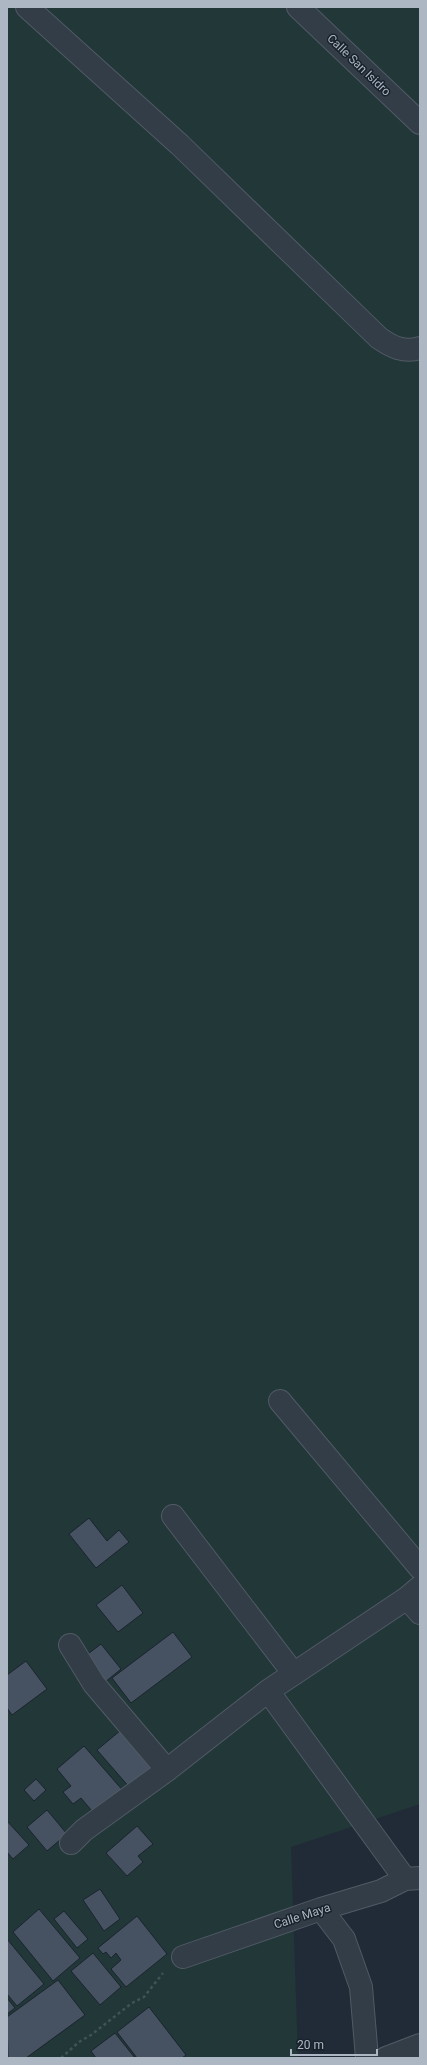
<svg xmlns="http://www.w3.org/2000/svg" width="427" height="2065" font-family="Roboto,sans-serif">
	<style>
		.green { fill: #223738 }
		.building { fill: #465261; stroke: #1b242e }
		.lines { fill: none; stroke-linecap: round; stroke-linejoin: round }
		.minor-casing { stroke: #515a65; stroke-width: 24 }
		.path { stroke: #3f5455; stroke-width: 2.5; stroke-dasharray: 3 3; stroke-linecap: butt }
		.minor { stroke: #333d47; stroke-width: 22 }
		.labels { text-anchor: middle; stroke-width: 3; stroke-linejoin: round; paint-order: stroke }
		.street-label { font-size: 12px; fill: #adb7c4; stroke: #19222c }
	</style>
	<rect width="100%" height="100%" fill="#202b37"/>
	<path class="green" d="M7,7H420V1804L291,1847L298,2058H7Z"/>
	<path class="building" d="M89,1518L107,1541L119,1530L129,1542L96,1568L69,1534Z
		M122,1585L143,1613L118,1632L96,1605Z
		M173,1632L192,1657L131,1703L112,1678Z
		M101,1644L121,1669L104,1683L84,1657Z
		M26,1661L47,1689L12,1715L7,1708V1675Z
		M121,1730L153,1768L130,1788L97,1750Z
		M84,1746L125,1793L97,1817L81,1798L73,1804L63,1792L71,1786L57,1769Z
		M36,1779L46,1790L34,1801L24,1790Z
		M47,1810L67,1834L47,1851L27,1827Z
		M7,1821L29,1845L13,1859L7,1852Z
		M137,1826L153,1844L138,1856L143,1862L127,1876L106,1853Z
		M100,1889L120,1919L104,1931L83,1900Z
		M39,1909L80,1958L53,1981L13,1932Z
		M64,1911L88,1939L77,1948L54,1919Z
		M137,1916L167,1954L126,1987L111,1969L121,1960L116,1953L111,1958L106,1952L103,1954L98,1948Z
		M7,1939L44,1984L17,2006L7,1994Z
		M93,1953L121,1987L100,2005L71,1971Z
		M58,1980L85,2015L26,2058H8L7,2017Z
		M7,1998L15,2008L7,2014Z
		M149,2007L186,2055L182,2058H137L117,2032Z
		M115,2033L135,2058H96L91,2051Z"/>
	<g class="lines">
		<g class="minor-casing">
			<path id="minor" d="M27,7L180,145L379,338C392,347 404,353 420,348
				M298,7L420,123
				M280,1401L420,1568
				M173,1516L294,1674
				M407,1598L420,1613
				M70,1645L94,1684L167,1770
				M268,1691L405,1879
				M71,1843L84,1830L167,1770L268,1691L407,1598L420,1587
				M321,1909L344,1939L361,1987L367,2058
				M183,1957L321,1909L381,1891L405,1879L420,1878
				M386,2058L420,2045"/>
		</g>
		<path class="path" d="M61,2058L79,2042L91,2035L132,2003L144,1997L163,1973"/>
		<use href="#minor" class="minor"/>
	</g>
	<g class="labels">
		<g class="street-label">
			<text transform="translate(359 65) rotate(44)" y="4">Calle San Isidro</text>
			<text transform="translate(302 1916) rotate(-18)" y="4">Calle Maya</text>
		</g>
	</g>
	<rect width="427" height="2065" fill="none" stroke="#adb7c4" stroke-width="16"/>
	<path d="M291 2049v6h86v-6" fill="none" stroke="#adb7c4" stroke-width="2"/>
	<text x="297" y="2049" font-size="12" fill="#adb7c4" stroke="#19222c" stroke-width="3" paint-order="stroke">20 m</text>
</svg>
